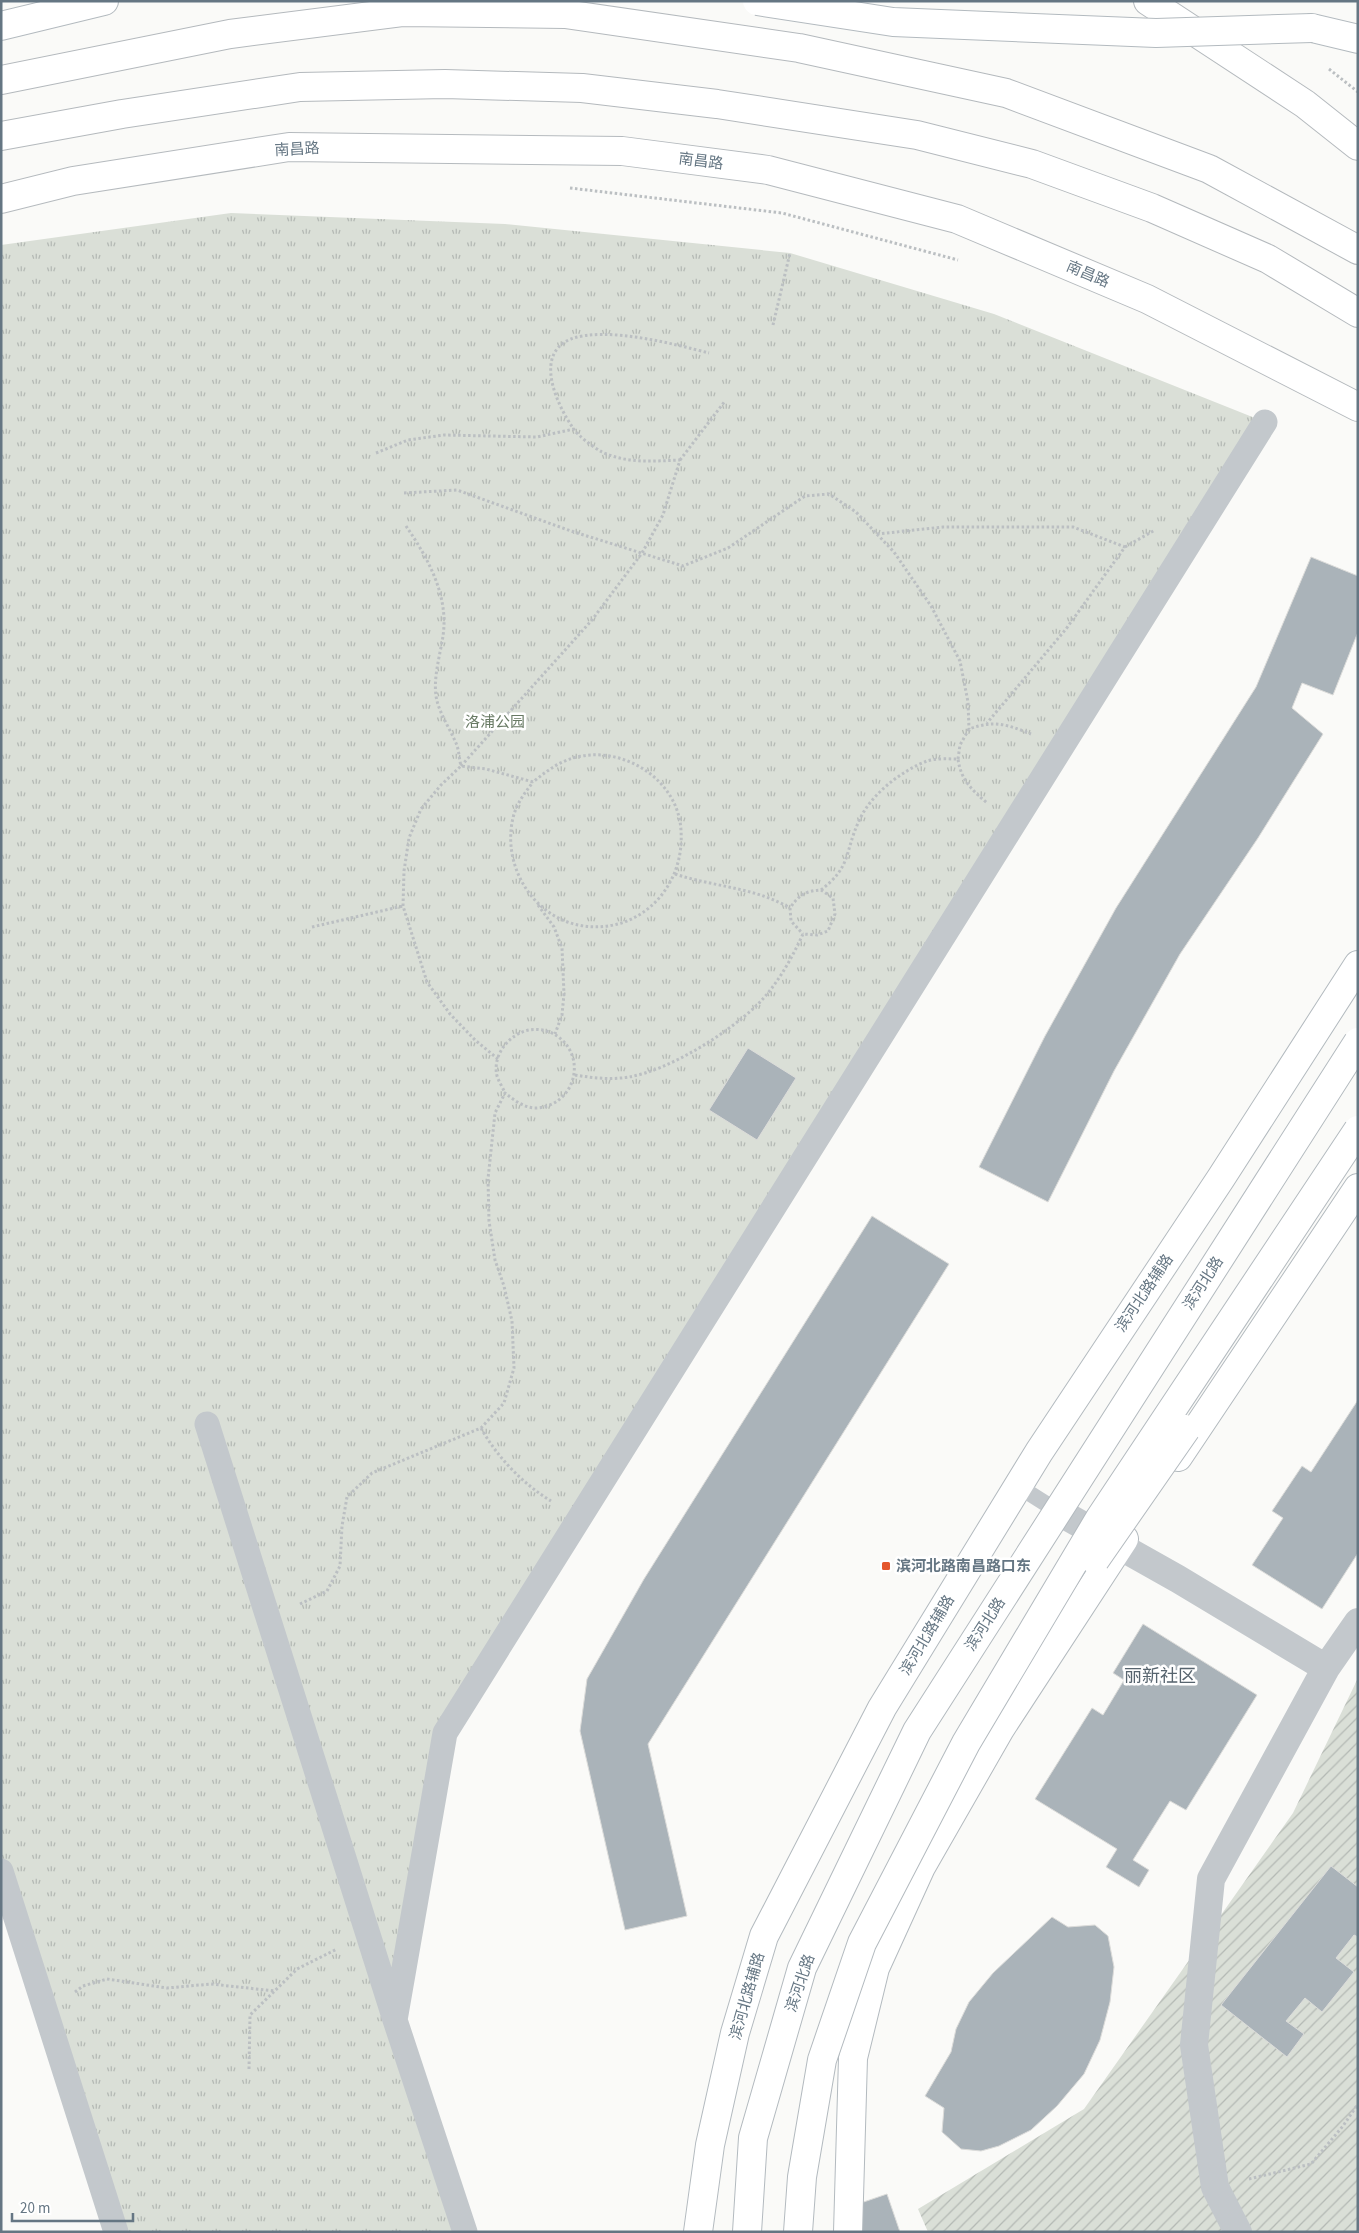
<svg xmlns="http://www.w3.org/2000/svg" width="1359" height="2233" font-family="'Source Sans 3','Noto Sans SC',sans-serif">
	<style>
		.grass { fill: url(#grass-tufts) }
		.garden { fill: url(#garden-furrows) }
		.building { fill: #aab3b9; stroke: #dcdcda }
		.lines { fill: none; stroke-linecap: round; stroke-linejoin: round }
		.secondary-casing { stroke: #b3babf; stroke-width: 30 }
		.primary-casing { stroke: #b5babe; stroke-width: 30 }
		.trunk-casing { stroke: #b4b9bd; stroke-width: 30 }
		.path { stroke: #bbbfc2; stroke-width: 3; stroke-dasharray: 2.5 2.5; stroke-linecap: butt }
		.service { stroke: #c3c8cc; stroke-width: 16 }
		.pedestrian { stroke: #c3c8cc; stroke-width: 25 }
		.minor { stroke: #c3c8cc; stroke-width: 28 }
		.secondary { stroke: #fff; stroke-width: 28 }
		.primary { stroke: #fff; stroke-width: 28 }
		.trunk { stroke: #fff; stroke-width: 28 }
		.secondary-bridge-casing { stroke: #b3babf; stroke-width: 30; stroke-linecap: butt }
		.secondary-bridge { stroke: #fff; stroke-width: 28 }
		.poi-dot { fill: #e4572e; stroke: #fff; stroke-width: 2 }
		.labels { text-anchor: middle; stroke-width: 5; stroke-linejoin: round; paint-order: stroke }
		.street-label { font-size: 15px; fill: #657683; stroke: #fff }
		.park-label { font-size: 15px; fill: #687a64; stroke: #fff }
		.poi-label { font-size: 15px; font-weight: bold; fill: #657683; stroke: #fff; text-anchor: start }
		.quarter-label { font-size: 18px; fill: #57646e; stroke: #fff }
	</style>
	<defs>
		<pattern id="grass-tufts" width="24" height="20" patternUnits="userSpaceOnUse" patternTransform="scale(1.25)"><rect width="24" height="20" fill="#dadfd7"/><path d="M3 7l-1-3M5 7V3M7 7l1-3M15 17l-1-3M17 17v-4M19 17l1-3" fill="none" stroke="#b4b9b4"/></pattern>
		<pattern id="garden-furrows" width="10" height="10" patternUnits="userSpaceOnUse" patternTransform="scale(1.25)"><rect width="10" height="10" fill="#dadfd7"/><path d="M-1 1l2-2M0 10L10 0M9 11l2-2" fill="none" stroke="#b4b9b4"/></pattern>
	</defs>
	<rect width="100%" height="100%" fill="#fafaf8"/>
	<path class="grass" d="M231,213L505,224L790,253L994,314L1265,422L445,1733L395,2020L465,2232H116L1,1871V245Z"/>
	<path class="garden" d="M1358,1678V2232H928L918,2209L1084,2109L1293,1813Z"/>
	<path class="building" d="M1311,557L1358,576V632L1333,695L1302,683L1292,708L1323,734L1258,838L1180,954L1114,1071L1048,1202L979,1167L1045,1036L1116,908L1256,687Z
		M748,1048L796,1078L757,1140L709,1110Z
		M872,1216L949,1264L648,1744L687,1916L625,1930L580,1731L587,1679L644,1579Z
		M1358,1400V1553L1322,1609L1252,1565L1283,1518L1272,1511L1302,1466L1311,1472Z
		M1143,1624L1257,1695L1186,1810L1170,1801L1133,1860L1149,1870L1139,1887L1106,1867L1117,1849L1035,1799L1092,1708L1103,1715L1124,1680L1113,1673Z
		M1331,1866L1358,1887V1937L1354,1935L1336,1958L1354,1972L1322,2012L1305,1998L1286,2021L1304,2034L1287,2057L1221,2005Z
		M1052,1917L1068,1927L1095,1925L1108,1936L1114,1967L1110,2002L1100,2040L1084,2074L1057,2106L1031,2130L999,2146L981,2151L961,2149L942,2132L944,2108L925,2096L951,2052L956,2029L969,2002L993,1973Z
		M887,2194L900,2232H861L852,2206Z"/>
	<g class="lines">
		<g class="secondary-casing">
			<path id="secondary" d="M1,26L104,1
				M1312,28L1358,39
				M1178,1457L1358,1188
				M698,2232L710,2145L735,2033L764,1936L882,1708L1039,1452L1221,1178L1358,965
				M848,2232L853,2058L875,1968L921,1867L1000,1729L1124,1539"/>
		</g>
		<g class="primary-casing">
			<path id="primary" d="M1148,1L1305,104L1358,146
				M1,199L73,181L289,147L622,151L768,170L957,219L1147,299L1358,407"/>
		</g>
		<g class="trunk-casing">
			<path id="trunk" d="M1,80L230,34L402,12L565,14L799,48L1006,93L1209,169L1358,250
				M1,136L122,114L300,87L445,84L582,88L717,104L917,135L1032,164L1152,208L1268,259L1358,313"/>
		</g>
		<path class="path" d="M1329,69L1358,92
			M570,188L782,213L958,260
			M773,325L790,253
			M376,453L408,440L444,435L537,437L574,429
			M680,460L725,401
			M404,493L457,490L571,531L683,566L728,548L805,496L829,494L856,512L894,552L931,606L960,661L968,702L969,729
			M406,526C428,558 449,596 443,636C440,656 432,681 437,701C441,716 450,729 456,743C459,750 459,758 461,766
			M877,534L943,527H1073L1125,547L1066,629L987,723
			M1125,547L1155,530
			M958,759L960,745L969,729C994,720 1006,724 1031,734
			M461,766L592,620L642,553L663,515L680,460C653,461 628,464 602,452C593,447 578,436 573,428C557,405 533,354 571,339C606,326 674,344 709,353
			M675,874C714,887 754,887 790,908
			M821,890C852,866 844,853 859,821C870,795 901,771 927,761C936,758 948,759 958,759C961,780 971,789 987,803
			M538,905L554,927L562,948L564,994L562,1015L555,1034
			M312,927L403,906
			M498,1059L475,1040L450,1014L427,982L403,906L404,871L409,838L421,809L441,785L461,766L486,769L533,782C548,770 562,759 582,756C628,748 679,782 681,831C685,888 638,937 578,925C531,915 502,864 513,818C516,804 525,793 533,782
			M575,1075C593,1078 611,1080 629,1077C669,1070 725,1035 755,1007C776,987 791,960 803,934L817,935L828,931L835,914L833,898L821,890C805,891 799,895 790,908L791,921L803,934
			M481,1428C497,1457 523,1484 551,1501
			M300,1604L327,1591L340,1566L342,1526L347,1497L372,1473L481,1428L504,1403L514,1368L512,1321L504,1286L495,1260L489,1221L488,1179L495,1113L505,1093C514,1100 524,1108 536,1108C573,1106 587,1062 561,1039C552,1031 540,1028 529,1030C509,1034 492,1055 497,1076C499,1082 503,1088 505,1093
			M75,1992L83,1986L107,1979L167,1988L211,1984L275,1991
			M249,2069L250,2015L297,1969L337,1949
			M1249,2179L1311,2164L1343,2126L1358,2104"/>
		<path class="service" d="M1018,1486L1059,1512"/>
		<path class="pedestrian" d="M207,1424L395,2020L465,2232
			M1,1871L116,2232
			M395,2020L445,1733L1265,422"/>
		<path class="minor" d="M1059,1512L1178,1579L1326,1668
			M1238,2232L1215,2187L1194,2045L1211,1879L1326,1668L1358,1622"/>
		<use href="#secondary" class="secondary"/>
		<use href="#primary" class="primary"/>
		<use href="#trunk" class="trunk"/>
		<g class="secondary-bridge-casing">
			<path id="secondary-bridge" d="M757,1L893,22L1156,33L1312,28
				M1095,1560L1186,1429
				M747,2232L753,2138L802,1968L917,1731L1358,1042
				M798,2232L802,2177L822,2060L862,1943L966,1743L1100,1518L1358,1130"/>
		</g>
		<use href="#secondary-bridge" class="secondary-bridge"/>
	</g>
	<rect class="poi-dot" x="881" y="1561" width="10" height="10" rx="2.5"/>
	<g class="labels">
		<g class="street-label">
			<text transform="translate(297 149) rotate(-3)" y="5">南昌路</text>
			<text transform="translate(701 161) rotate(7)" y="5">南昌路</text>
			<text transform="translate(1088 274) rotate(23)" y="5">南昌路</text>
			<text transform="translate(1203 1283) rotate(-57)" y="5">滨河北路</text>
			<text transform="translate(1144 1293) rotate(-56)" y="5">滨河北路辅路</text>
			<text transform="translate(985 1624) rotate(-57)" y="5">滨河北路</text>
			<text transform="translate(927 1635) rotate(-59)" y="5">滨河北路辅路</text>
			<text transform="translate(800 1983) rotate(-71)" y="5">滨河北路</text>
			<text transform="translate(747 1996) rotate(-74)" y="5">滨河北路辅路</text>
		</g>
		<g class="park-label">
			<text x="495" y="727">洛浦公园</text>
		</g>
		<g class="poi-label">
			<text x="896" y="1571">滨河北路南昌路口东</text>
		</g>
		<g class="quarter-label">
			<text x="1160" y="1682">丽新社区</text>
		</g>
	</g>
	<rect width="1359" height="2233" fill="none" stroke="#657683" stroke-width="5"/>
	<path d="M12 2213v8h121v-8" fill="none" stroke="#657683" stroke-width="2.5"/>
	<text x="20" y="2213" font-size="15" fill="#657683" stroke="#ffffff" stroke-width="4" paint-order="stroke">20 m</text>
</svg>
